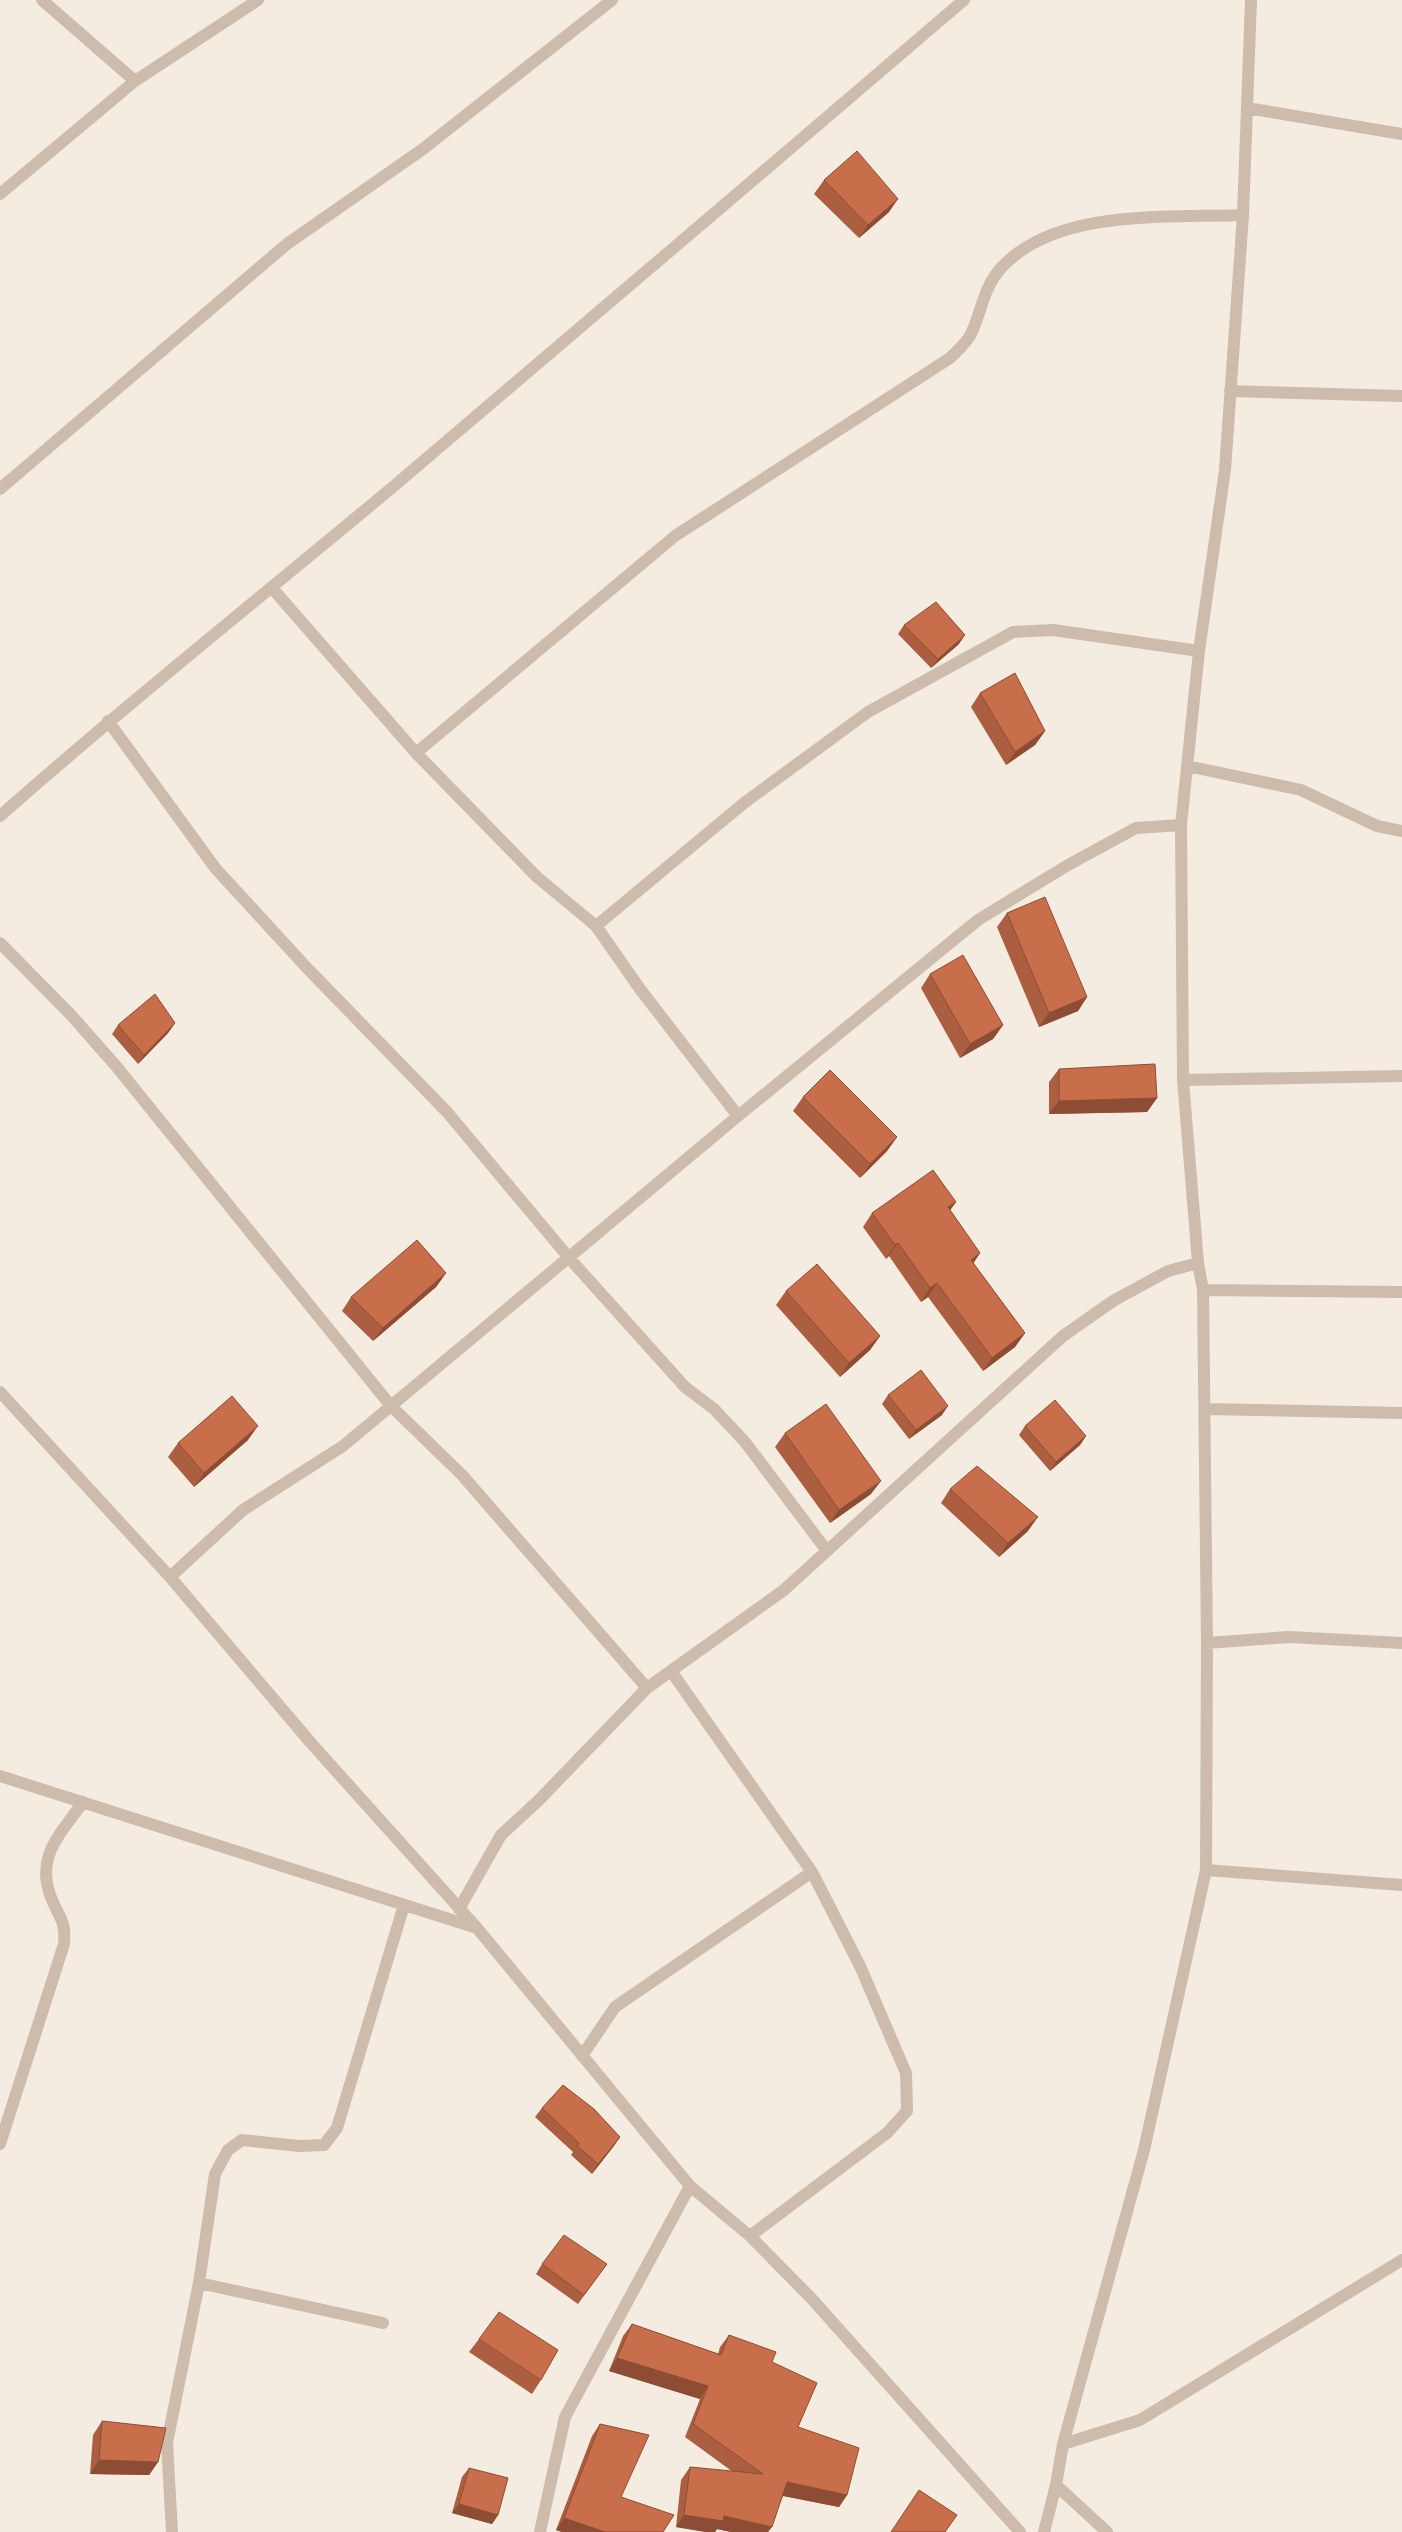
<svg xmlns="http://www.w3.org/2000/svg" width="1402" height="2532" font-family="'Fira Sans',sans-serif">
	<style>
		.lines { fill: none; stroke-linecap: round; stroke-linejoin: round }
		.minor { stroke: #cdbcac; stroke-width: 12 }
		.wall { fill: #ac5f40 }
		.shaded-wall { fill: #8c4d34 }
		.building { fill: #c86e4a; stroke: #8c4d34 }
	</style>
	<rect width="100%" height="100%" fill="#f4ece1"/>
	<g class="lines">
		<path class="minor" d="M42,0L135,81
			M1247,108L1402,134
			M0,194L135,81L258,0
			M1230,391L1402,396
			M0,489L287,244L423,149L612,0
			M272,588L416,753L537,877L596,926L640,989L738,1116
			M108,721L216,869L308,969L447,1112L570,1259L685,1387L714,1409L745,1442L827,1551
			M416,753L675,536L950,358C957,351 968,342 972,332C982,309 984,286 1002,267C1057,208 1169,218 1243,215
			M1187,766L1301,790L1377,826L1402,831
			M0,816C128,703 262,596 394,486C585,325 774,162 964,0
			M596,926L744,803L868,712L1013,632L1053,630L1199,651
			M0,943L71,1015L116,1066L391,1406L462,1475L647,1688
			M1183,1080L1402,1076
			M1203,1290L1402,1292
			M0,1392L170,1577L311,1743L477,1928L690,2186L750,2236L811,2298L1020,2532
			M1204,1409L1402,1413
			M170,1577L243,1510L343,1446L738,1116L978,920L1068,865L1136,828L1181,825
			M1207,1643L1289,1637L1402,1643
			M671,1671L812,1872L860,1966L906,2073L907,2111L887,2133L750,2236
			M0,1776L477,1928
			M1206,1870L1402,1885
			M459,1909L501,1835L538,1801L647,1688L784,1590L1063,1336L1113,1301L1168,1271L1198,1263
			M582,2056L615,2007L812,1872
			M0,2144L64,1944C66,1921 60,1919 52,1900C34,1857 60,1835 83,1802
			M199,2283L383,2323
			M1063,2444L1140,2420L1402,2260
			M1056,2485L1107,2532
			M172,2532L167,2443L199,2283L215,2174L228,2150L242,2140L299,2146L324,2145L337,2128L404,1905
			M540,2532L565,2417L690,2186
			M1044,2532L1056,2485L1063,2444L1144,2150L1206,1870L1207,1643L1203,1290L1198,1263L1183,1080L1181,825L1199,651L1225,470L1243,215L1251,0"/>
	</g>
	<path class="wall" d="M824,180L889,212L859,238L814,194Z
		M904,625L959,644L931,668L898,634Z
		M980,693L1045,731L1035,745L1006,765L971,707Z
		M1007,913L1087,997L1078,1011L1039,1027L997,927Z
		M930,974L1003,1025L993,1039L960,1058L921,988Z
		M175,1023L168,1033L138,1064L112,1034L118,1025Z
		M1059,1069L1157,1098L1147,1112L1049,1114V1082Z
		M803,1097L897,1137L887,1151L860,1178L793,1111Z
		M956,1202L950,1210L980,1253L973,1263L1025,1333L1015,1347L983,1371L928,1297L921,1302L889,1256L886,1259L863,1227L872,1213Z
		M446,1273L436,1287L373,1341L342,1311L351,1297Z
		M786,1291L880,1336L870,1350L840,1377L776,1305Z
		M888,1395L942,1415L909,1439L882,1404Z
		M1025,1426L1086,1436L1080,1445L1050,1471L1019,1435Z
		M785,1433L871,1494L830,1523L775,1447Z
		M248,1440L194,1487L168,1457L178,1443Z
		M950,1489L1028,1531L999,1557L941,1503Z
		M542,2108L620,2137L592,2174L571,2155L573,2152L535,2117Z
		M542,2264H607L578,2304L536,2274Z
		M632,2324L718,2354L720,2347L729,2335L772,2362L798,2427L847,2495L839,2507L783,2496L768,2532H731L717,2529L715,2532H706L676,2527L681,2480L690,2467L733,2472L685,2437L700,2399L609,2371L623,2336Z
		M479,2339L541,2380L532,2394L469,2352Z
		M102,2421L158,2462L149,2475L90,2474L93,2435Z
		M600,2424L621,2497L663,2532H562L556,2530L592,2436Z
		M469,2468L498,2515L492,2524L452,2513L462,2477Z"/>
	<path class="shaded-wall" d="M898,199L889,212L859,238L868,225Z
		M965,635L959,644L931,668L938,659Z
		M1045,731L1035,745L1006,765L1015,752Z
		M1087,997L1078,1011L1039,1027L1049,1013Z
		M175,1023L168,1033L138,1064L144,1055Z
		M1003,1025L993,1039L960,1058L970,1044Z
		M1157,1098L1147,1112L1049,1114L1059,1101Z
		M897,1137L887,1151L860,1178L870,1164Z
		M956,1202L946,1216L948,1207Z
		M898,1243L889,1256L886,1259L895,1245Z
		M980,1253L971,1267V1260Z
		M446,1273L436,1287L373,1341L383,1328Z
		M937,1283L928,1297L921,1302L930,1288Z
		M1025,1333L1015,1347L983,1371L992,1358Z
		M880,1336L870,1350L840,1377L849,1363Z
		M948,1406L942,1415L909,1439L916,1430Z
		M258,1426L248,1440L194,1487L204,1473Z
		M1086,1436L1080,1445L1050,1471L1056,1462Z
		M881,1481L871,1494L830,1523L839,1510Z
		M1038,1517L1028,1531L999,1557L1008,1543Z
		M620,2137L614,2146L592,2174L598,2164Z
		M617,2358L708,2386L700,2399L609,2371Z
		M99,2460L158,2462L149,2475L90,2474Z
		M787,2482L847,2495L839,2507L779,2495Z
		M459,2504L498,2515L492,2524L452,2513Z
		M684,2515L724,2516L772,2527L768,2532H731L717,2529L715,2532H706L676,2527Z
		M564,2518L605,2532H562L556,2530Z"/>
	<path class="building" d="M857,151L898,199L868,225L824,180Z
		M936,602L965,635L938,659L904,625Z
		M1015,673L1045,731L1015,752L980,693Z
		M1045,897L1087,997L1049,1013L1007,913Z
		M963,955L1003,1025L970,1044L930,974Z
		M155,994L175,1023L144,1055L118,1025Z
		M1155,1064L1157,1098L1059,1101V1069Z
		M830,1070L897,1137L870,1164L803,1097Z
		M933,1170L956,1202L948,1207L980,1253L971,1260L1025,1333L992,1358L937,1283L930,1288L898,1243L895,1245L872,1213Z
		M417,1240L446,1273L383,1328L351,1297Z
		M817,1264L880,1336L849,1363L786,1291Z
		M921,1370L948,1406L916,1430L888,1395Z
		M232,1396L258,1426L204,1473L178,1443Z
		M1055,1400L1086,1436L1056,1462L1025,1426Z
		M826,1404L881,1481L839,1510L785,1433Z
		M977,1466L1038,1517L1008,1543L950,1489Z
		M563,2085L594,2109L620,2137L598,2164L577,2146L579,2143L542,2108Z
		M564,2235L607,2264L584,2295L542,2264Z
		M499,2312L558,2350L541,2380L479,2339Z
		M632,2324L721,2355L729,2335L776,2352L772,2362L817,2383L798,2427L859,2448L847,2495L787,2482L772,2527L724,2516L723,2521L684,2515L690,2467L763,2474L693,2424L708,2386L617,2358Z
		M102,2421L166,2428L158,2462L99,2460Z
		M600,2424L649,2435L621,2497L674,2515L663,2532H605L564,2518Z
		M469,2468L508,2478L498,2515L459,2504Z
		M919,2490L957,2515L945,2532H891Z"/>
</svg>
